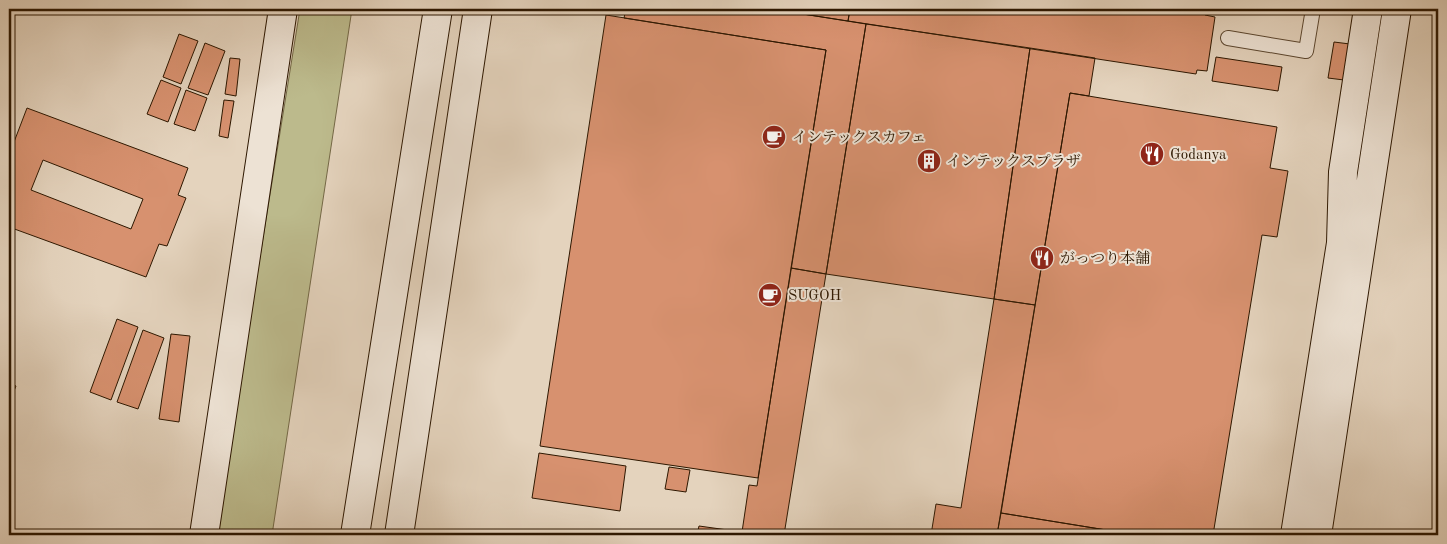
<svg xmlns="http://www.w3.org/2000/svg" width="1447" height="544" font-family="'Old Standard TT','Noto Serif JP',serif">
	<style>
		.green { fill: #bcba8c; stroke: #746846 }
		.building { fill: #d7916f; stroke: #2d1700; fill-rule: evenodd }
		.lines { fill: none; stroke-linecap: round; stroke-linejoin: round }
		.lane-casing { stroke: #5b462f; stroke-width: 16 }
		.secondary-casing { stroke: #2d1700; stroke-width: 30 }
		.lane { stroke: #ede2d4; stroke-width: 14 }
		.secondary { stroke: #ede2d4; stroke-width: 28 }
		.labels { text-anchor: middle; stroke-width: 4; stroke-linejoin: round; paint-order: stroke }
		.poi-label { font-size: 15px; fill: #2d1700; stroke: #ede2d4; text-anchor: start }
	</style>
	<rect width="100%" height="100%" fill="#e4d3bd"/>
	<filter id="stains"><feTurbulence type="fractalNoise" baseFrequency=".004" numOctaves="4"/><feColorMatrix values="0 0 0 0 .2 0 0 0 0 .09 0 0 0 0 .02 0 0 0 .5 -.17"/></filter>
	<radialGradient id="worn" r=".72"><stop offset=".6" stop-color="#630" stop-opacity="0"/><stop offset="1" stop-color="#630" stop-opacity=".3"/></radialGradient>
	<path class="green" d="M300,9H352L272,535H215Z"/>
	<path class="building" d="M626,9H771L866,24L826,274L791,268L826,50L624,18Z
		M771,9H850L848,21Z
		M850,9H1206L1205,15L1215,17L1207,71L1197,70L1196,74L848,21Z
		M606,15L826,50L758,478L540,446Z
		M866,24L1030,48L994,299L826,274Z
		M179,34L198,41L181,84L163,77Z
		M1334,42L1350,44L1344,80L1328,78Z
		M205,43L225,51L208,95L188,88Z
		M1030,48L1095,58L1089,96L1070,93L1035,305L994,299Z
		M1216,57L1282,67L1278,91L1212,81Z
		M230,58L240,59L236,96L225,94Z
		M161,80L181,88L168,122L147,114Z
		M186,90L207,98L195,131L174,124Z
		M1070,93L1277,127L1270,168L1288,171L1277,237L1262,235L1213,535H1137L1001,513Z
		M224,100L234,101L228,138L219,136Z
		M27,108L188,168L178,195L186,198L167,246L159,244L146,277L9,227V140L14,142ZM43,160L143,199L131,229L31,190Z
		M791,268L826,274L784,535H697L699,526L742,532L749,485L757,486Z
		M994,299L1035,305L997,535H931L936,504L961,508Z
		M117,319L138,327L111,400L90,392Z
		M143,330L164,338L138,409L117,402Z
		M171,334L190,336L179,422L159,419Z
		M9,383L16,386L9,403Z
		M539,453L626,466L620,511L532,498Z
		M669,467L690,470L686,492L665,489Z
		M1001,513L1137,535H997Z"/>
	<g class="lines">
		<g class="lane-casing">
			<path id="lane" d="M1228,38L1306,51L1313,9"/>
		</g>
		<g class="secondary-casing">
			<path id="secondary" d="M204,535L283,9
				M355,535L438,9
				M399,535L478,9
				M1295,535L1341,243L1343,172L1368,9
				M1317,535L1397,9"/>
		</g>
		<use href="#lane" class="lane"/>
		<use href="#secondary" class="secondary"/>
	</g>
	<defs>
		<g id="cafe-disc" transform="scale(1.25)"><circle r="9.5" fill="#8f2418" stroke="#ede2d4"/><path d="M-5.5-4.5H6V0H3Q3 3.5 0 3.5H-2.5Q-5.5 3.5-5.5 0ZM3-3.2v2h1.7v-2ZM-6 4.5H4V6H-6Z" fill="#fff"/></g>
		<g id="restaurant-disc" transform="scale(1.25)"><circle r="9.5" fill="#8f2418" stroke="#ede2d4"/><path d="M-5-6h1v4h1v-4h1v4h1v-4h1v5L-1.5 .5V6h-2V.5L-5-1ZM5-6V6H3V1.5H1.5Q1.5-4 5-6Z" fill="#fff"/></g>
		<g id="building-disc" transform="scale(1.25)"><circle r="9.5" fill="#8f2418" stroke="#ede2d4"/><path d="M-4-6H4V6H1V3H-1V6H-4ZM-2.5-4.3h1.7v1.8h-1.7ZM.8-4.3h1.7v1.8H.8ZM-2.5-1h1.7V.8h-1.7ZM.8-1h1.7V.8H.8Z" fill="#fff"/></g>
	</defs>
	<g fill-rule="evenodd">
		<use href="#cafe-disc" x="774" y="137"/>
		<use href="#restaurant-disc" x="1152" y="154"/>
		<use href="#building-disc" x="929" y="161"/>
		<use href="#restaurant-disc" x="1042" y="258"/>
		<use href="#cafe-disc" x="770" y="295"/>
	</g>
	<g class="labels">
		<g class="poi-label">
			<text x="792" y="142">インテックスカフェ</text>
			<text x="1170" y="159">Godanya</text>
			<text x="946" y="166">インテックスプラザ</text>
			<text x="1060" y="263">がっつり本舗</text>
			<text x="788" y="300">SUGOH</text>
		</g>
	</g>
	<rect width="1447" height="544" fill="none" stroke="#e4d3bd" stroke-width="30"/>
	<rect x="10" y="10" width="1427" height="524" fill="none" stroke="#2d1700" stroke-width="2.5"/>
	<rect x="15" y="15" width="1417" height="514" fill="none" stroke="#2d1700"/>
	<rect width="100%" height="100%" filter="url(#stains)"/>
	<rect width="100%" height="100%" fill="url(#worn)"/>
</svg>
